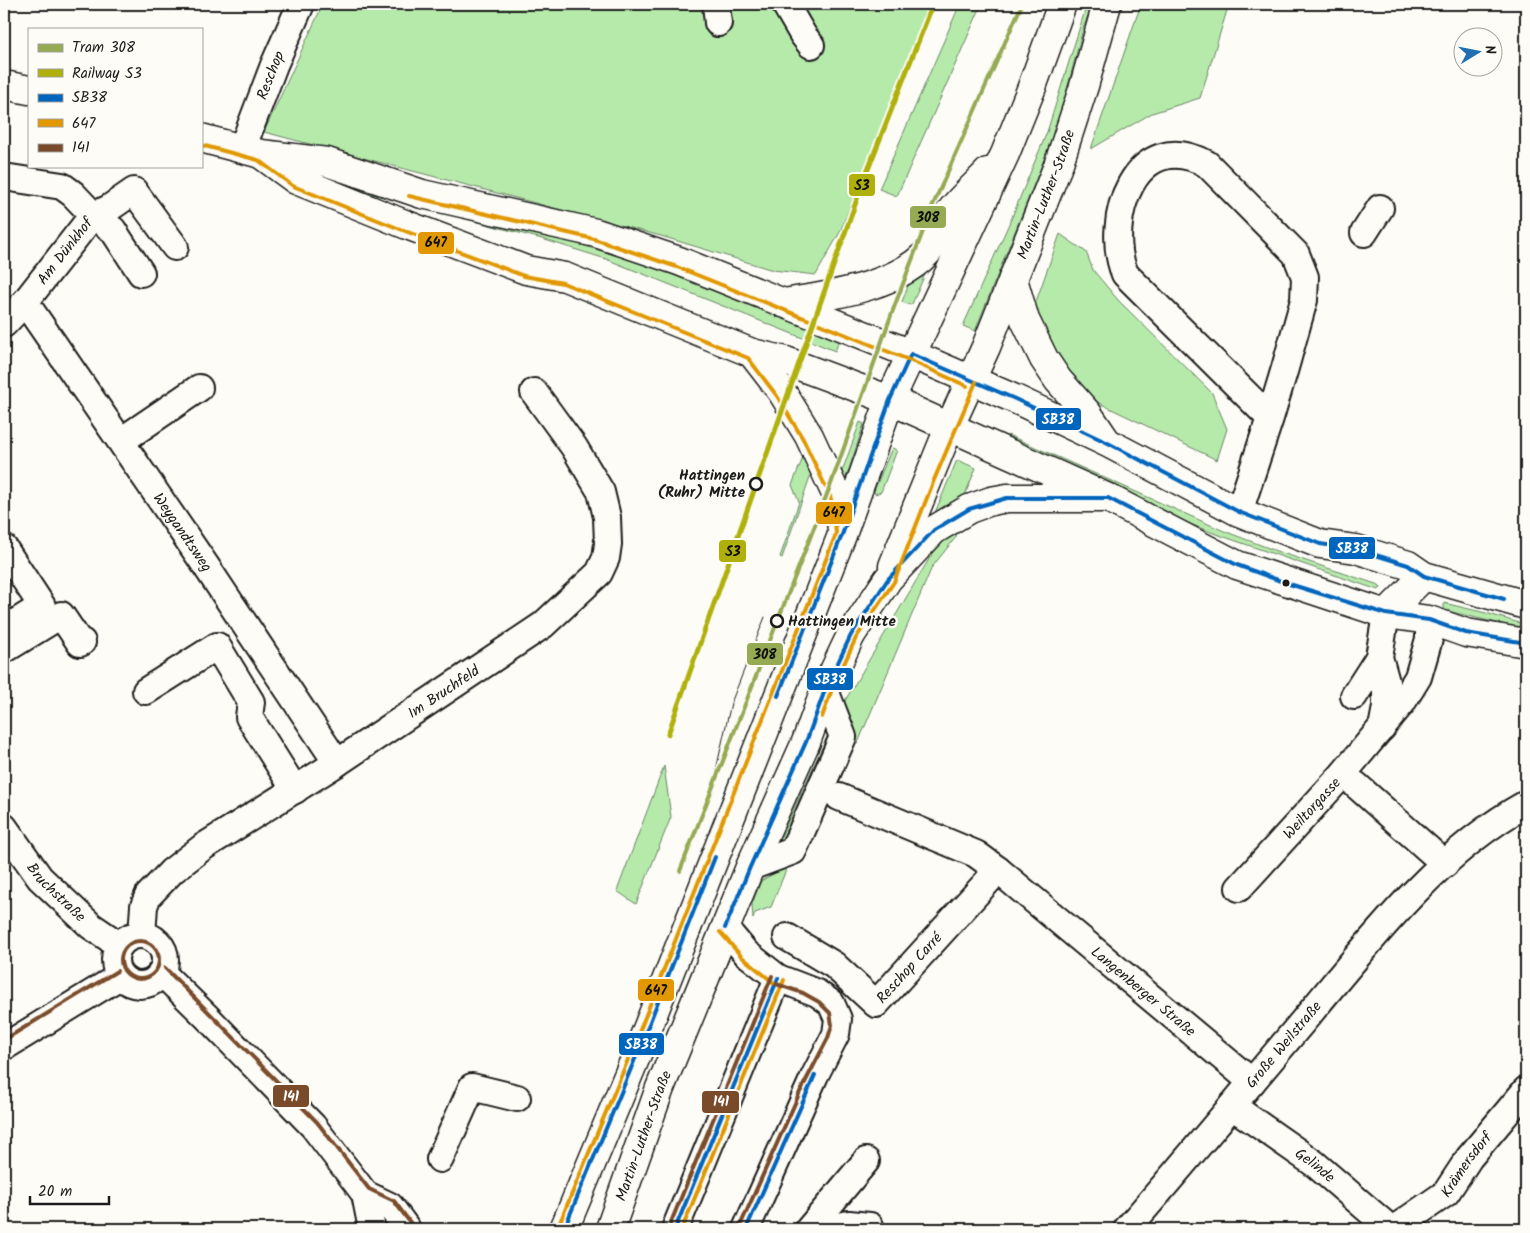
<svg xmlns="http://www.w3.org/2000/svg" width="1530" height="1233" font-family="Kalam,sans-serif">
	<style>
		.green { fill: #b6eaab; stroke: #698364 }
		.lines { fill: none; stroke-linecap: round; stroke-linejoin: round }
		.minor-casing { stroke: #1c1c1c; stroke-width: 30 }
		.major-casing { stroke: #1c1c1c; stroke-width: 31 }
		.minor { stroke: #fdfcf7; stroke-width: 26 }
		.major { stroke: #fdfcf7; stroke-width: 28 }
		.tram { stroke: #1c1c1c; stroke-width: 1 }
		.bus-1-casing { stroke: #fdfcf7; stroke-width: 8 }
		.bus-2-casing { stroke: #fdfcf7; stroke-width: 8 }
		.bus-3-casing { stroke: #fdfcf7; stroke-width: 8 }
		.bus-1 { stroke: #0065bd; stroke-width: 4 }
		.bus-2 { stroke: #e19803; stroke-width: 4 }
		.bus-3 { stroke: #7a4b2a; stroke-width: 4 }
		.rail-1-casing { stroke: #fdfcf7; stroke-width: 9 }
		.rail-1 { stroke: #b0b00a; stroke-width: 5 }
		.tram-1-casing { stroke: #fdfcf7; stroke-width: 8 }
		.tram-1 { stroke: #95aa53; stroke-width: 4 }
		.stop-dot { fill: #fdfcf7; stroke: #1c1c1c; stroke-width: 2.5 }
		.bus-dot { fill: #1c1c1c; stroke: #fdfcf7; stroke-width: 2 }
		.labels { text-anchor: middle; stroke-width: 5; stroke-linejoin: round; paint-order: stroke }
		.street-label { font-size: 15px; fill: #1c1c1c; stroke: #fdfcf7 }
		.stop-label { font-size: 15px; font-weight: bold; fill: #1c1c1c; stroke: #fdfcf7; text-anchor: end }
		.line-badge { stroke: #fdfcf7; stroke-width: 2 }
		.badge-label { font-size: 14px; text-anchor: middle; font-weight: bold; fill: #fff }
		.pale-badge-label { font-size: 14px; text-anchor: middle; font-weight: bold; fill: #111 }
	</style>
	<rect width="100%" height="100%" fill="#fdfcf7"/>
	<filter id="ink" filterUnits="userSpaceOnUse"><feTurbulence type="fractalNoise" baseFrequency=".02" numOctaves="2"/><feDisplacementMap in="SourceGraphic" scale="10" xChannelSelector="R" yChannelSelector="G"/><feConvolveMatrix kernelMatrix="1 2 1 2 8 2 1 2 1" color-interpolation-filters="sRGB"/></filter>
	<g filter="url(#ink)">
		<path class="green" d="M323,4H930L840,232L816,275L773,270L661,236L264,132Z
			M960,4H982L897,196L879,189Z
			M1087,4H1092L1083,29L1057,127L975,331L963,326L1012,217L1047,132Z
			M1141,4H1229L1200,98L1152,113L1091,149Z
			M311,167L623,257L715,290L839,341L835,351L606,259L542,239L364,192L309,174Z
			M1060,234L1086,252L1093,270L1118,300L1212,393L1227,429L1217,460L1091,399L1058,362L1034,307Z
			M925,270L926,272L912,304L910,305L902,302L911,278Z
			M860,422L864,424L845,481L840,477Z
			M1008,435L1224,531L1279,552L1379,585L1381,588L1378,590L1216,534L1169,516L1004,445Z
			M892,448L897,450L881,492L875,494L874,491Z
			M804,455L812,471L782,558L780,557L799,502L792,485Z
			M957,460L976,468L964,497L934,515Z
			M957,528L956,537L932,567L858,743L852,737L843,704L938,544Z
			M1444,603L1486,613L1526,625V630L1444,610Z
			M833,724L834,733L789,842L776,847Z
			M664,766L671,817L636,904L617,891Z
			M788,865L771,907L755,913L753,919L752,904L761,881Z"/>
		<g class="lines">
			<g class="minor-casing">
				<g id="minor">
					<path d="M716,4L718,23"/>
					<path d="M785,4L803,35L811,45"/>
					<path id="s1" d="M242,149L274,65L301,4"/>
					<path d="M4,177L62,186L73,194L93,215L113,230L141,273"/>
					<path d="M1364,233L1380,208"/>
					<path id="s2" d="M25,302L206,566L337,763"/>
					<path id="s3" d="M4,324L25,302L93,215L108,209L134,191L175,247"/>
					<path d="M121,441L199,388"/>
					<path d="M1239,512L1270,418L1285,368L1304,300L1305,277L1296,254L1207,164C1135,125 1103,221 1125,274L1270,418"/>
					<path d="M4,548L42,606L4,630"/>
					<path d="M4,650L61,615L80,643L82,642"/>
					<path d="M146,691L217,646L251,702L249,717L295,790"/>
					<path d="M1354,696L1379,657"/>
					<path d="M1382,728L1386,707V682L1379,657L1386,614"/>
					<path d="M1356,785L1445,864"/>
					<path id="s4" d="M839,797L976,854L998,870L1252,1082"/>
					<path id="s5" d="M4,827L40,878L91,926L119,945"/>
					<path d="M750,867L793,851L843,737L825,690"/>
					<path id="s6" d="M1239,888L1342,775L1402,703L1418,677L1429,639V620"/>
					<path d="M725,928L746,953L778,978L817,993L831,1003L838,1019L836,1034L815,1075L746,1229"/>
					<path id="s7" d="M142,935L144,906L148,896L172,871L203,847L337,763L543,625L599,573L606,558L608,544L607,517L601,492L574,447L534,392"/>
					<circle cx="140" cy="960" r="25"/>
					<path id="s8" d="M787,937L834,965L876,1004L998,870"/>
					<path d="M161,972L207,1017L313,1126L365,1194L390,1206L407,1229"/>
					<path d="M4,1047L120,976"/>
					<path id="s9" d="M1232,1106L1315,1164L1387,1226L1394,1229"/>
					<path d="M440,1159L472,1087L517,1098"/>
					<path d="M365,1194L372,1229"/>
					<path d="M675,1229L778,978"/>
					<path d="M809,1229L866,1161"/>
					<path d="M827,1229L849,1224L870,1226"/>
					<path id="s10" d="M1127,1229C1189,1158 1249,1085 1310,1013C1373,937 1439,852 1526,804"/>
					<path id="s11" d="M1394,1229L1446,1193L1469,1158L1526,1090"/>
				</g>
			</g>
			<g class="major-casing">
				<g id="major">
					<path d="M4,85L29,90"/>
					<path d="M201,138L261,154L327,162L422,194L596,233L679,261L911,354L1015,399L1108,443L1239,512L1320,544L1356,549L1408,565L1424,576L1526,605"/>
					<path d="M262,155L296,180L407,225L526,270L565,277L752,353L786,361L890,400L1108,498L1237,565L1386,614L1429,620L1466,633L1526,643"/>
					<path d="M1013,279L1025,320L1044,359L1058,380L1088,414L1107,442"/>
					<path d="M783,303C828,296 901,287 931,248C938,238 942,225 948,215C958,200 976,185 988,172"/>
					<path d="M752,353L782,392L809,436L836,494L840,509L842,531"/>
					<path id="s12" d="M893,566L949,428L986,347L1059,163L1084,86L1107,4"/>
					<path d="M1386,614L1424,576"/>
					<path d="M564,1229L640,1047L842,535L890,400L1005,154L1032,87L1062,4"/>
					<path id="s13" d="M610,1229L660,1088L701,988L750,867L806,742L825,690L851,635L888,579L934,530L969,509L991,501L1007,498H1101"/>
				</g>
			</g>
			<use href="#minor" class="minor"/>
			<use href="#major" class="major"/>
			<path class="tram" d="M698,824L716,770L731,703L765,617"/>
			<g class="bus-1-casing">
				<path id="bus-1" d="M911,354L1015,399L1108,443L1239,512L1320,544L1356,549L1408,565L1424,576L1504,599
					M778,696L842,535L890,400L911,354
					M725,928L750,867L806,742L825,690L851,635L888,579L934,530L969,509L1007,498H1108L1237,565L1286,583L1386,614L1429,620L1466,633L1526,643
					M564,1229L640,1047L715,857
					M675,1229L778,978
					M746,1229L815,1075"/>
			</g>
			<g class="bus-2-casing">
				<path id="bus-2" d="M201,145L258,160L293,186L405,231L524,276L563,283L748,358L777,396L803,439L830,496L834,510L836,534L634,1045L558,1227
					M409,196L594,239L677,267L909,360L967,386
					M822,717L831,692L856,638L894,582L934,480L976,382
					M720,932L742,957L774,983
					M682,1229L784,980"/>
			</g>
			<g class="bus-3-casing">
				<path id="bus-3" d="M121 960a19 19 0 1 1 38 0a19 19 0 1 1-38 0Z
					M165,968L317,1122L369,1189L394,1201L412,1225
					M4,1040L117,971
					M740,1226L800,1092L828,1038L832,1025L830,1013L819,1002L803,993L776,984
					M669,1227L772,976"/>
			</g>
			<use href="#bus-1" class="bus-1"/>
			<use href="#bus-2" class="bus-2"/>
			<use href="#bus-3" class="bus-3"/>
			<g class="rail-1-casing">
				<path id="rail-1" d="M668,734L863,182L933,4"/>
			</g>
			<use href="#rail-1" class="rail-1"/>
			<g class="tram-1-casing">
				<path id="tram-1" d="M680,871L831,484L893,310L933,205L1022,4"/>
			</g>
			<use href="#tram-1" class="tram-1"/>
		</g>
	</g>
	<g class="stop-dot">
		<circle cx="756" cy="484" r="6"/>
		<circle cx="777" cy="621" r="6"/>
	</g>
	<circle class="bus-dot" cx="1286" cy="583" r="4.5"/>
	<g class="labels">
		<g class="street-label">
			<text dy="5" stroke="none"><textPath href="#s1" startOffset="79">Reschop</textPath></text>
			<text dy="5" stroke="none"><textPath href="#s12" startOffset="402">Martin-Luther-Straße</textPath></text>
			<text dy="5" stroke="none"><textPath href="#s3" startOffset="95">Am Dünkhof</textPath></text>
			<text dy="5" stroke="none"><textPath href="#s2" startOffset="279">Weygandtsweg</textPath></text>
			<text dy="5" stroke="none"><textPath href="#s7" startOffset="400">Im Bruchfeld</textPath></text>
			<text dy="5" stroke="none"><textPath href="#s6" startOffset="108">Weiltorgasse</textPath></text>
			<text dy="5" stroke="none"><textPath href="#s5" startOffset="84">Bruchstraße</textPath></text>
			<text dy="5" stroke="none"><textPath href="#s8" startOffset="161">Reschop Carré</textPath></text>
			<text dy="5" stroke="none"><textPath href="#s4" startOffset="365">Langenberger Straße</textPath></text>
			<text dy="5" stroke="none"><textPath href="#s10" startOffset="242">Große Weilstraße</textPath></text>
			<text dy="5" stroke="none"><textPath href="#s13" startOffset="99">Martin-Luther-Straße</textPath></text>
			<text dy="5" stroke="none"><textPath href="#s11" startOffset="98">Krämersdorf</textPath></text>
			<text dy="5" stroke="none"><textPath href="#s9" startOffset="102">Gelinde</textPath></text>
		</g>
		<g class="stop-label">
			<text x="745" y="480">Hattingen<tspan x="745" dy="17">(Ruhr) Mitte</tspan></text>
			<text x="788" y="626" text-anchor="start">Hattingen Mitte</text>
		</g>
	</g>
	<g class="line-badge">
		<rect x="848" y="173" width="28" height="24" rx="5" fill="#b0b00a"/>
		<rect x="909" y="205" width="38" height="24" rx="5" fill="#95aa53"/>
		<rect x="417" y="231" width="38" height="24" rx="5" fill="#e19803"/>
		<rect x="1035" y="407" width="47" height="24" rx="5" fill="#0065bd"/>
		<rect x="815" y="501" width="38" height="24" rx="5" fill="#e19803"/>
		<rect x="1328" y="536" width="48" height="24" rx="5" fill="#0065bd"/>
		<rect x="718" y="539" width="29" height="24" rx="5" fill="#b0b00a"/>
		<rect x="746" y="642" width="38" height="24" rx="5" fill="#95aa53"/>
		<rect x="806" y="667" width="48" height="24" rx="5" fill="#0065bd"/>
		<rect x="637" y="978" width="38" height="24" rx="5" fill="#e19803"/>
		<rect x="618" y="1032" width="47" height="24" rx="5" fill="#0065bd"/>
		<rect x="272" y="1084" width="38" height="24" rx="5" fill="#7a4b2a"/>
		<rect x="701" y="1090" width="39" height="24" rx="5" fill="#7a4b2a"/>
	</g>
	<g class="badge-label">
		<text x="1058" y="424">SB38</text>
		<text x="1352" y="553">SB38</text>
		<text x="830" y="684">SB38</text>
		<text x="641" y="1049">SB38</text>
		<text x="291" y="1101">141</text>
		<text x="721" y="1106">141</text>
	</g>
	<g class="pale-badge-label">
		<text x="862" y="190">S3</text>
		<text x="928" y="222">308</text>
		<text x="436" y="247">647</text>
		<text x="834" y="517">647</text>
		<text x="733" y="556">S3</text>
		<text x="765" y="659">308</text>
		<text x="656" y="995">647</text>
	</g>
	<rect width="1530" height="1233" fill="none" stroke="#fdfcf7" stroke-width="20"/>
	<rect x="10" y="10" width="1510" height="1213" fill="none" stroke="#1c1c1c" stroke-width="2" filter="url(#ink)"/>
	<rect x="28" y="28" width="175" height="140" fill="#fdfcf7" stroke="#a3a29f"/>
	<rect x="38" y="44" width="25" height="8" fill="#95aa53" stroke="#a3a29f"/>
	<text x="72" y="52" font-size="15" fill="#1c1c1c">Tram 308</text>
	<rect x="38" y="69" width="25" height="8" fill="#b0b00a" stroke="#a3a29f"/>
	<text x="72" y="78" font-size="15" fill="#1c1c1c">Railway S3</text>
	<rect x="38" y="94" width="25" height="8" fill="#0065bd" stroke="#a3a29f"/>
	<text x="72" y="102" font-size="15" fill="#1c1c1c">SB38</text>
	<rect x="38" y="119" width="25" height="8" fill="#e19803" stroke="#a3a29f"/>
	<text x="72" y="128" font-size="15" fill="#1c1c1c">647</text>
	<rect x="38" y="144" width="25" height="8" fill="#7a4b2a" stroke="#a3a29f"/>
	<text x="72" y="152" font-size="15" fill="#1c1c1c">141</text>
	<g transform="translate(1478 52) rotate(80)"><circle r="24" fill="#fdfcf7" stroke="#a3a29f"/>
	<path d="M0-4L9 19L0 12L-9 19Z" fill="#1f6fb2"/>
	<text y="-8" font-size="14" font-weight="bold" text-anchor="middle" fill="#1c1c1c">N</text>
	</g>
	<path d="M30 1196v8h79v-8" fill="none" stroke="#1c1c1c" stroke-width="2.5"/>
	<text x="38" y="1196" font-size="15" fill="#1c1c1c" stroke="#fdfcf7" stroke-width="4" paint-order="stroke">20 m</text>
</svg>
